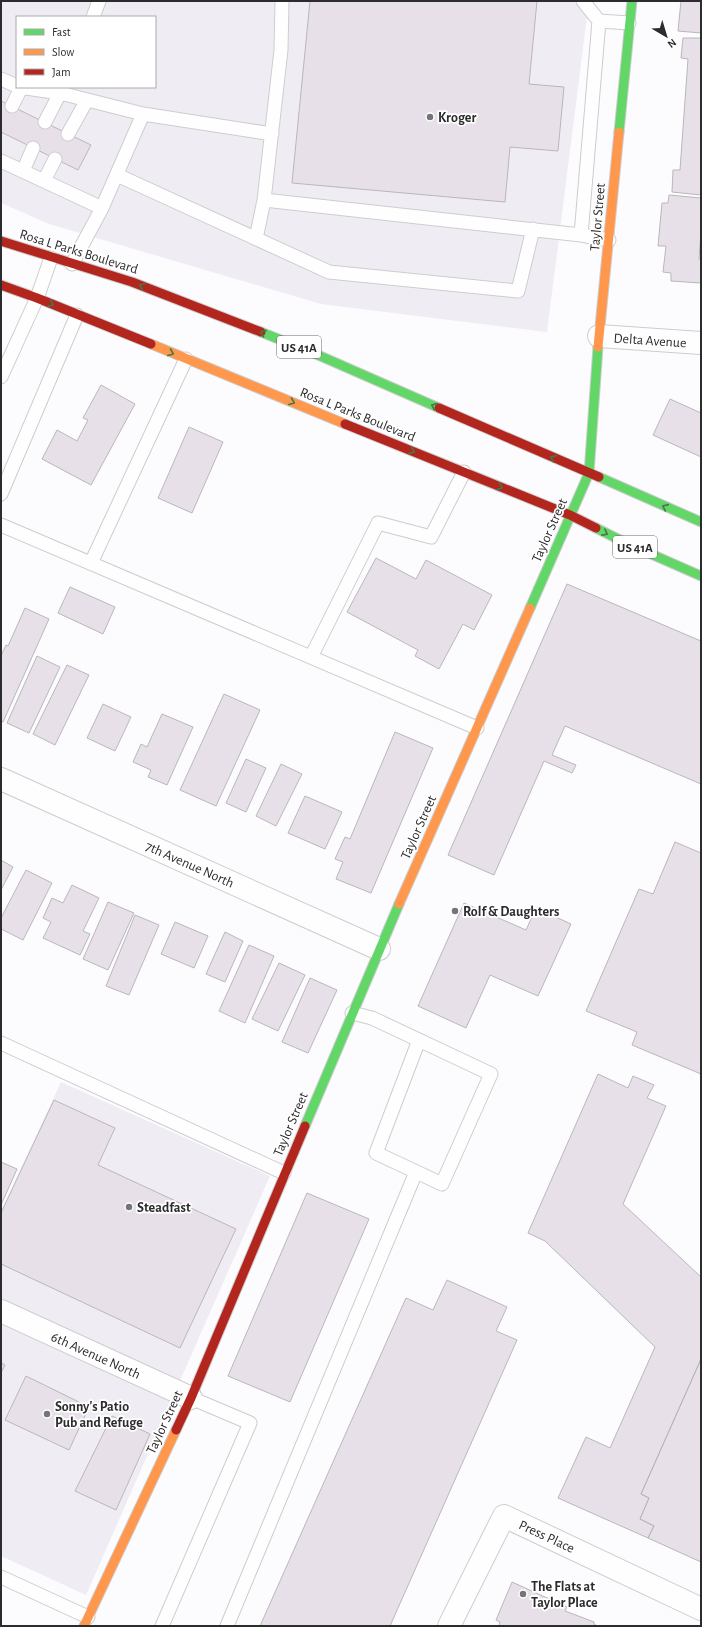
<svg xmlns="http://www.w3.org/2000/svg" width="702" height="1627" font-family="'Alegreya Sans',sans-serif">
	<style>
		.built { fill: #f0ecf4; fill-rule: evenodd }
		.building { fill: #e8e0e9; stroke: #b9b7ba }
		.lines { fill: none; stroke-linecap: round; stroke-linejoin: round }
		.lane-casing { stroke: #cdcdcf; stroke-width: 15 }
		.street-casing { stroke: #cdcdcf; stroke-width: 24 }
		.fast-casing { stroke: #cdcdcf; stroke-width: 11 }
		.slow-casing { stroke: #cdcdcf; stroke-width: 11 }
		.jam-casing { stroke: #cdcdcf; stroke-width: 11 }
		.lane { stroke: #fffeff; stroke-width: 13 }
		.street { stroke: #fffeff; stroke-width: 22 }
		.fast { stroke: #63d668; stroke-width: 9 }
		.slow { stroke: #ff974d; stroke-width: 9 }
		.jam { stroke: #b3261e; stroke-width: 9 }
		.oneway { stroke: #457848 }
		.poi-dot { fill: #757476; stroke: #fff; stroke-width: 1.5 }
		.labels { text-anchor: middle; stroke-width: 3.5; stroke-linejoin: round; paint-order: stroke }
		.shield { fill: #fff; stroke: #6b6b6c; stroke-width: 1 }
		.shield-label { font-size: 13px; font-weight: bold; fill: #2c2b2d }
		.poi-label { font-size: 14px; font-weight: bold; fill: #2c2b2d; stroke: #fff; text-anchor: start }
		.street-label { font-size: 14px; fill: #2c2b2d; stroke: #fff }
	</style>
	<rect width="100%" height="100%" fill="#fcfbfe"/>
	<path class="built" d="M1,1H589L547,332L321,304L49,224L1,203ZM17,17H155V87H17Z
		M61,1082L270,1176L86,1595L1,1556V1211Z"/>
	<path class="building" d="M310,1H537L529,84L564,87L558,151L510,147L505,202L292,183Z
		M681,1H701V33L678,31Z
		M683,38H701V195L672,192L673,170H680L688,59L681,58Z
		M1,101L91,145L78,170L1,132Z
		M669,195L701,198V232L699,259H701V283L671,281V273L663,272L666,246H658L662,203H668Z
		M101,385L135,404L91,485L42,459L57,430L77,441L88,420L83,418Z
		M670,399L701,413V457L653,435Z
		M189,427L223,442L192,513L158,498Z
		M376,558L416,579L426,560L492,595L474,630L463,624L439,669L415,656L418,650L347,612Z
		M567,584L701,641V784L565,726L552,755L576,765L572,773L544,761L494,875L448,855Z
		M70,587L115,607L103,634L58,613Z
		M25,608L49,619L3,722L1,721V656L6,645L8,646Z
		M37,656L60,667L29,733L7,723Z
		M67,665L89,675L55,745L33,734Z
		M224,694L260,710L216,806L180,790Z
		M103,704L131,717L115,751L87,738Z
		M162,714L193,727L167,785L148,777L151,770L133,762L141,744L147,747Z
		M395,732L433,748L371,893L336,879L343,862L335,859L345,837L350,839Z
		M246,759L266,768L246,812L226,803Z
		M281,764L302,774L276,826L256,816Z
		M305,796L342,812L325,849L288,833Z
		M675,842L701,853V1074L632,1045L637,1032L586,1011L639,889L653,894Z
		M1,860L13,867L1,890Z
		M26,870L52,883L23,940L1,929V918Z
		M72,885L99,898L83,931L90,934L80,955L43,938L51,922L43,918L52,898L63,903Z
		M108,902L134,913L108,970L83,959Z
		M464,903L526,930L536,908L571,924L538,996L490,975L466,1028L418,1006Z
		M135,915L159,925L129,995L106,986Z
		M175,922L208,936L194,968L161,954Z
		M225,932L243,941L225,982L206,974Z
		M249,945L274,956L245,1023L219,1011Z
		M279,963L305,975L278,1031L252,1019Z
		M310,978L337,990L308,1053L282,1042Z
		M598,1074L628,1088L633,1076L654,1085L647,1098L666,1106L623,1204L701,1277V1359L641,1494L649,1498L640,1519L654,1526L648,1538L558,1498L586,1437L610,1448L655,1347L545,1241L528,1233Z
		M54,1100L115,1128L98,1165L236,1229L180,1348L1,1264V1213Z
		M1,1162L17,1169L1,1205Z
		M307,1193L369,1219L290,1402L228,1376Z
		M447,1280L507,1307L496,1331L517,1340L390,1626H260L406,1298L433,1310Z
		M701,1359V1562L648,1538L654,1526L640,1519L649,1498L641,1494Z
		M1,1363L5,1365L1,1373Z
		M26,1376L89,1407L69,1450L5,1420Z
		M112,1416L150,1434L116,1510L75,1491Z
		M512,1582L567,1607L565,1611L594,1622V1624L597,1626H499L500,1622L496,1620Z"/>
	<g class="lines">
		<g class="lane-casing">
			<path id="lane" d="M282,1L281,50L264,200L581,235L599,21L629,23
				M583,1L599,21
				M93,17L99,1
				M1,79L17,86
				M19,87L60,93L45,122
				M63,87L60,93L143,114L102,208L72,264
				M12,106L21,88
				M143,114L272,134
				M68,134L87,100
				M1,161L102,208
				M23,171L33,148
				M117,175L329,272L518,291L533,229
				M44,181L55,159
				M581,235L609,240
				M256,239L264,200
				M1,377L37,298L51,258
				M1,494L77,315
				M1,525L477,728
				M91,563L186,359
				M311,657L378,523L431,537L464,472
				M352,1013L372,1018L491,1074L442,1184L376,1153L419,1040
				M1,1043L284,1173
				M1,1577L88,1617
				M162,1626L250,1423L191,1398
				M227,1626L416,1172"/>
		</g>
		<g class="street-casing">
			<path id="street" d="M599,336L701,343
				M1,779L379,949
				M1,1311L191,1398
				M449,1626L504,1516L701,1609"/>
		</g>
		<g class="fast-casing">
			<path id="fast" d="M619,132L632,1
				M261,332L318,355L439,408
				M599,477L701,522
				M596,528L626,543L701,576
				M530,608L589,473L598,347
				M305,1126L399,904"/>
		</g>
		<g class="slow-casing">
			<path id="slow" d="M151,344L345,424
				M598,347L619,132
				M399,904L530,608
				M84,1626L176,1430"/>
		</g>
		<g class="jam-casing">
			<path id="jam" d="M1,241L132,282L261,332
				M1,285L37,298L151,344
				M439,408L599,477
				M345,424L570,515L596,528
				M176,1430L191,1398L305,1126"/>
		</g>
		<use href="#lane" class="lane"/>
		<use href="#street" class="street"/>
		<use href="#fast" class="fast"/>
		<use href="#slow" class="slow"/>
		<use href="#jam" class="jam"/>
	</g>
	<defs><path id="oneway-chevron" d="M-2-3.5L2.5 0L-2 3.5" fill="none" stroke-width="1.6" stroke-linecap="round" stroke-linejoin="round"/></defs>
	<g class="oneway">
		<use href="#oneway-chevron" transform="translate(142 286) rotate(-159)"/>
		<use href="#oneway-chevron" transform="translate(51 304) rotate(22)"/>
		<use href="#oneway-chevron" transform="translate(263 333) rotate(-159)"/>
		<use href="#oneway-chevron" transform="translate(171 353) rotate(22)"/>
		<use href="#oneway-chevron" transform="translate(292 402) rotate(22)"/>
		<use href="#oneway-chevron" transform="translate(434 406) rotate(-156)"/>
		<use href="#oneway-chevron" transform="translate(412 451) rotate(22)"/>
		<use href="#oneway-chevron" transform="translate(553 458) rotate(-156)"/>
		<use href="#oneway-chevron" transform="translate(500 487) rotate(22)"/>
		<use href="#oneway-chevron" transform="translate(665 507) rotate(-156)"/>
		<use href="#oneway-chevron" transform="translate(605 533) rotate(27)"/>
	</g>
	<g class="poi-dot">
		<circle cx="430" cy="117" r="4"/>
		<circle cx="455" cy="911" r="4"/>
		<circle cx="129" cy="1207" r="4"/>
		<circle cx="47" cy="1414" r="4"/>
		<circle cx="523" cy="1594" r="4"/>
	</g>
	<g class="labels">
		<g class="shield">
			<rect x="277" y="336" width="44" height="22" rx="3"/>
			<rect x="613" y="536" width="44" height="22" rx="3"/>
		</g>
		<g class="shield-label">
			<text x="299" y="352">US 41A</text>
			<text x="635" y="552">US 41A</text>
		</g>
		<g class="poi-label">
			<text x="438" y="122">Kroger</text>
			<text x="463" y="916">Rolf &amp; Daughters</text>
			<text x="137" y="1212">Steadfast</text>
			<text x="55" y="1411">Sonny's Patio<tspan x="55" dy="16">Pub and Refuge</tspan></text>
			<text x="531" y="1591">The Flats at<tspan x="531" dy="16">Taylor Place</tspan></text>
		</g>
		<g class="street-label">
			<text transform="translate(597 217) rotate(-85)" y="5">Taylor Street</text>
			<text transform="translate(79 251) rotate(17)" y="5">Rosa L Parks Boulevard</text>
			<text transform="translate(650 340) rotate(4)" y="5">Delta Avenue</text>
			<text transform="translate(358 414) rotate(22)" y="5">Rosa L Parks Boulevard</text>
			<text transform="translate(549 530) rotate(-66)" y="5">Taylor Street</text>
			<text transform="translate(418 827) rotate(-66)" y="5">Taylor Street</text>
			<text transform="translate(190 864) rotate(24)" y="5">7th Avenue North</text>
			<text transform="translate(290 1124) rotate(-67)" y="5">Taylor Street</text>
			<text transform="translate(96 1355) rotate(24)" y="5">6th Avenue North</text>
			<text transform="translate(164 1422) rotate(-65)" y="5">Taylor Street</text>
			<text transform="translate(547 1536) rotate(25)" y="5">Press Place</text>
		</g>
	</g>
	<rect width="702" height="1627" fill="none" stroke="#2c2b2d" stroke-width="4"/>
	<rect x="16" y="16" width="140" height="72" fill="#ffffff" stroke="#abaaab"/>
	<rect x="24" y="29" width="20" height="6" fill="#63d668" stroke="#abaaab"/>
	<text x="52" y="36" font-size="12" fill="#2c2b2d">Fast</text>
	<rect x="24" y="49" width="20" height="6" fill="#ff974d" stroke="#abaaab"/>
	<text x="52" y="56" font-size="12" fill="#2c2b2d">Slow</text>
	<rect x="24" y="69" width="20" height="6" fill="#b3261e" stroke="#abaaab"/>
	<text x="52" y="76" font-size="12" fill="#2c2b2d">Jam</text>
	<g transform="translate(666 36) rotate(142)" stroke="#ffffff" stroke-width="3" paint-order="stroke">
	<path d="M0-3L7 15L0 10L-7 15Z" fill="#2c2b2d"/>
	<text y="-6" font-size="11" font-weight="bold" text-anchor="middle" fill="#2c2b2d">N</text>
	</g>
</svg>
